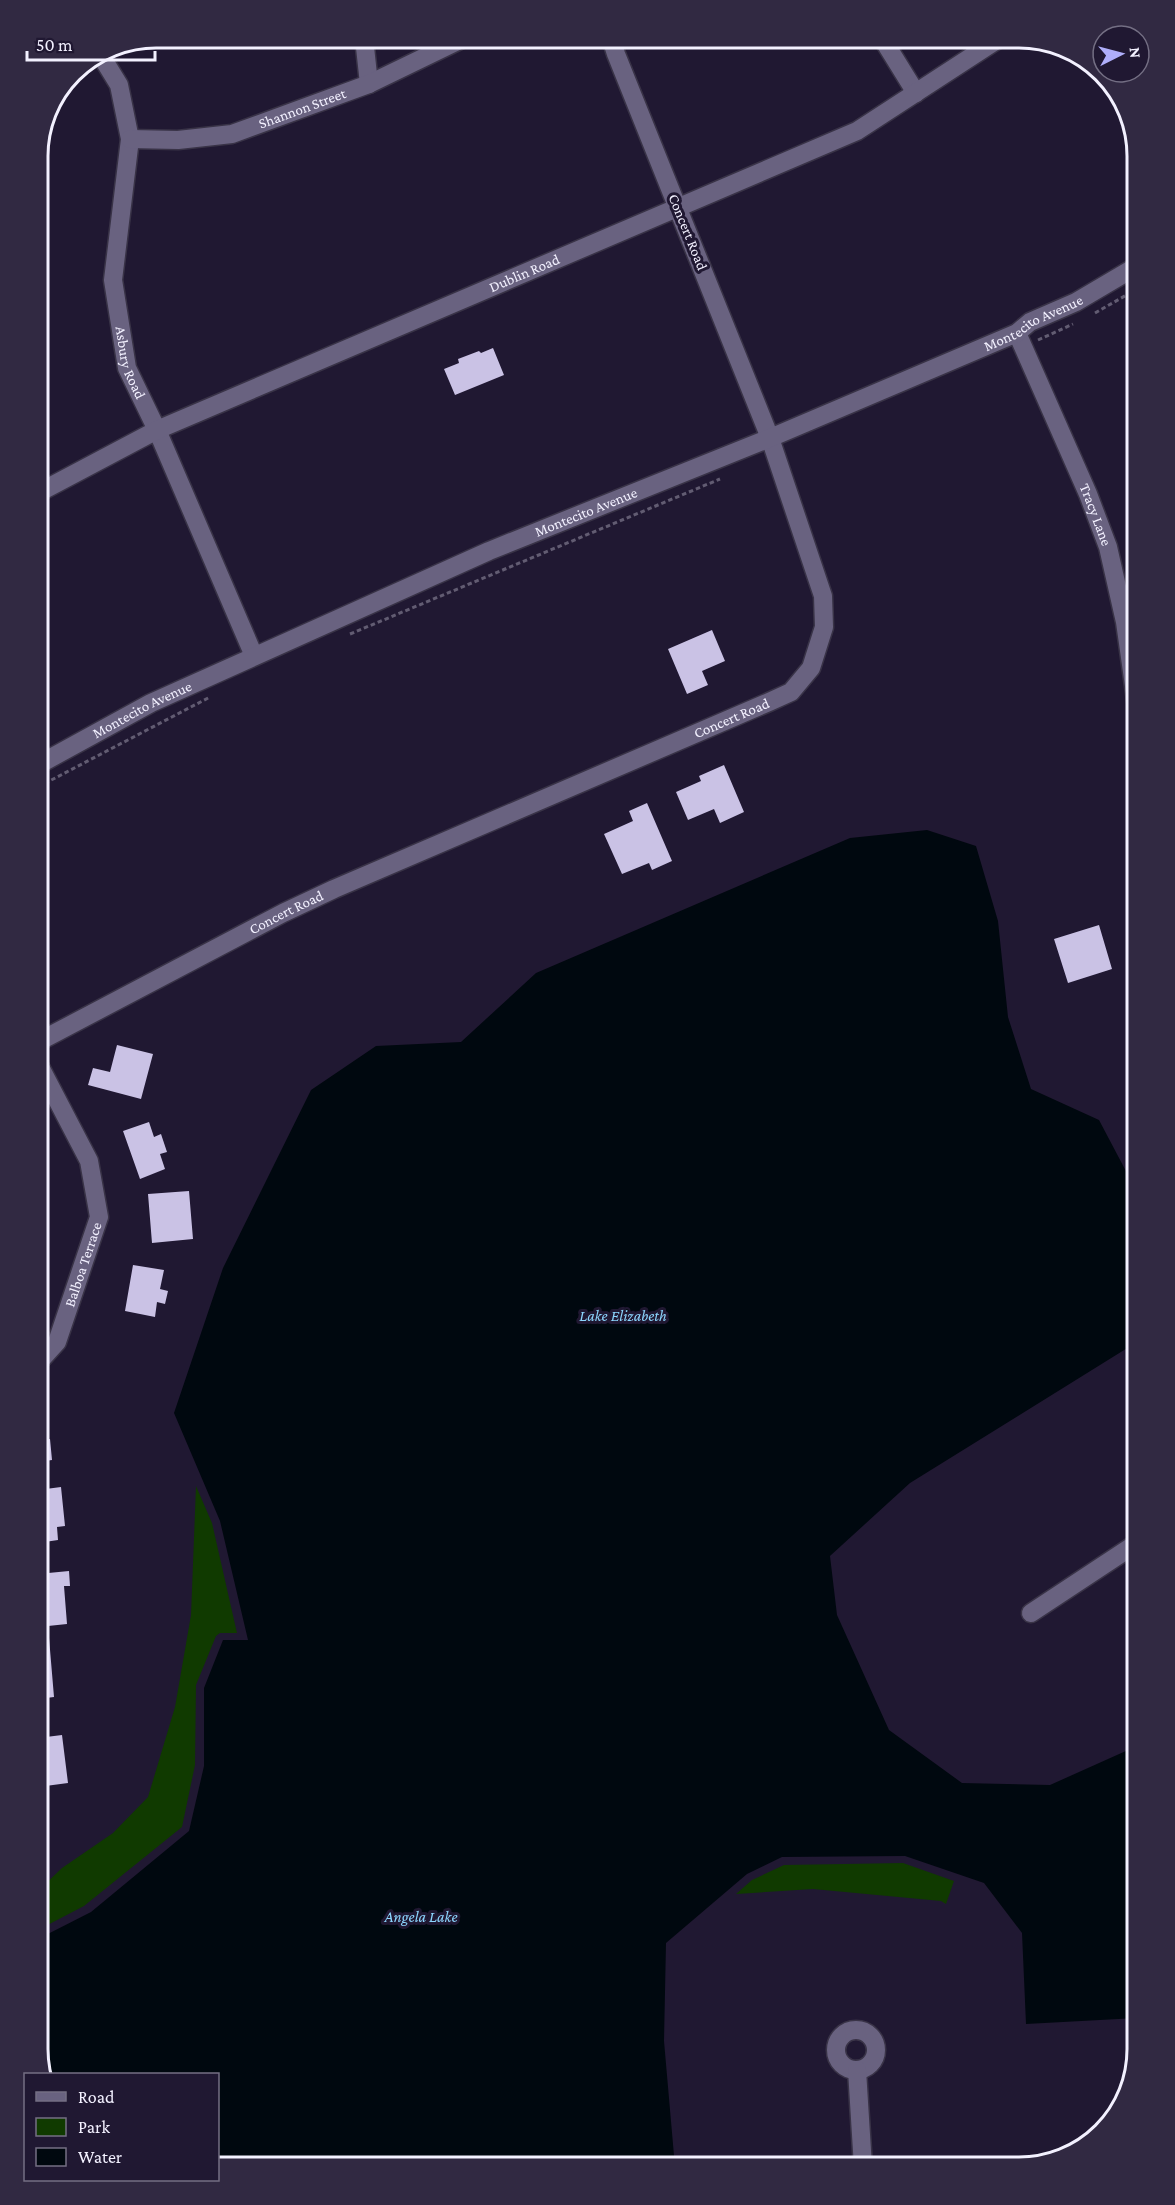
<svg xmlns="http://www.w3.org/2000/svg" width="1175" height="2205" font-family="'Crimson Pro',serif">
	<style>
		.green { fill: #103a00 }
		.water { fill: #00080f }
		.building { fill: #cac2e5 }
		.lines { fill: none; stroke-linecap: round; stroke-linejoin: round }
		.minor-casing { stroke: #393347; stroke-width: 21 }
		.tertiary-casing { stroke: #393347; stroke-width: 21 }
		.path { stroke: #625c72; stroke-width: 3; stroke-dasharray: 4.5 3; stroke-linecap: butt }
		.minor { stroke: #696280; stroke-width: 18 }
		.tertiary { stroke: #696280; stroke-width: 18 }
		.labels { text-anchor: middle; stroke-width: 6; stroke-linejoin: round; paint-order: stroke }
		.street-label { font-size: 15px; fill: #f3f1ff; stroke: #201832 }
		.water-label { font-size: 16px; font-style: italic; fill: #8cd5fd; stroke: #201832 }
		.rim { fill: none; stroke: #f3f1ff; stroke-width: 3 }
	</style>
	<rect width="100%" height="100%" fill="#201832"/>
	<path class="green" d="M196,1486L212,1523L237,1633H220L216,1636L196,1685L195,1765L182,1827L84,1906L38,1930V1891L62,1868L113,1833L148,1797L175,1707L191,1615Z
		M903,1863L954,1881L946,1904L941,1901L813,1889L736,1894L752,1880L784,1865Z"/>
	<path class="water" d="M927,830L976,846L998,921L1008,1017L1031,1089L1099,1120L1137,1192V1342L910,1483L830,1556L837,1615L889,1730L962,1783L1050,1785L1137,1746V2018L1026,2024L1022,1933L984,1883L905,1856L782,1857L747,1874L666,1943L664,2041L675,2167H218V2074H43L38,2049V1939L91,1912L189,1831L204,1766V1688L223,1640H248L220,1521L174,1413L223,1268L311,1090L376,1046L461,1042L536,973L850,838Z"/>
	<path class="building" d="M493,348L504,375L455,395L444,369L459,363L458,359L479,351L481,353Z
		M712,630L725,661L702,671L708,685L687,694L668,649Z
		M724,765L744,812L720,823L714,809L688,820L676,792L701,781L699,776Z
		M647,803L672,861L652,870L649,863L622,874L604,834L633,821L629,811Z
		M1099,925L1112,969L1068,983L1054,939Z
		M117,1045L153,1054L141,1099L88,1085L93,1068L110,1072Z
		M149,1122L154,1137L161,1134L167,1152L160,1154L165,1169L140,1179L123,1131Z
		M189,1191L193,1239L152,1243L148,1194Z
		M133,1265L164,1270L160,1289L168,1291L165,1304L157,1302L155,1317L125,1311Z
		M50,1439L52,1460L38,1462V1440Z
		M61,1487L65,1526L57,1527L58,1540L38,1543V1490Z
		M69,1571L70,1586H64L67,1624L48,1626L54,1697L38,1699V1574Z
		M62,1735L68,1783L38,1787V1738Z"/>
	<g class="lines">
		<g class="minor-casing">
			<g id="minor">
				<path d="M364,38L369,84"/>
				<path d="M882,38L916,93"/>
				<path id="s1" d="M100,54L119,85L130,139L113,280L127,368L157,430L254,656"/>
				<path id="s2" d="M130,139L178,140L232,134L369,84L464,38"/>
				<path id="s3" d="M1017,333L1088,494L1108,547L1125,622L1137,707"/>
				<path id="s4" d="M38,493L157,430L857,131L1000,38"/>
				<path id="s5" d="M38,1042L283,913L334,889L769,702L791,692L811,668L824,627L823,596L770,438L616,54L611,38"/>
				<path id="s6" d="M38,1363L57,1342L99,1217L89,1161L38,1063"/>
				<path d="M1031,1613L1137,1543"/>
				<circle cx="856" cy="2050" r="20"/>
				<path d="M857,2070L863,2167"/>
			</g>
		</g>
		<g class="tertiary-casing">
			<g id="tertiary">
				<path id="s7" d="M38,765L151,703L489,551L770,438L1017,333L1030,322L1076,302L1137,266"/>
			</g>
		</g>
		<path class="path" d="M1095,313L1137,289
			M1038,340L1073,324
			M350,634L720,479
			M38,787L210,697"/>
		<use href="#minor" class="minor"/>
		<use href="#tertiary" class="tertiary"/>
	</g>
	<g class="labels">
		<g class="street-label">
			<text dy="5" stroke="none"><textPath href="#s2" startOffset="177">Shannon Street</textPath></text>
			<text transform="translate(688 232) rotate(68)" y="5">Concert Road</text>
			<text dy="5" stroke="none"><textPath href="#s4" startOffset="534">Dublin Road</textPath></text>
			<text dy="5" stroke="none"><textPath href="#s7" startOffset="1090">Montecito Avenue</textPath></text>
			<text dy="5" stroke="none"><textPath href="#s1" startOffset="318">Asbury Road</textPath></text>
			<text dy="5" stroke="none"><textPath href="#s7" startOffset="604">Montecito Avenue</textPath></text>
			<text dy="5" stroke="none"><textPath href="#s3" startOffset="198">Tracy Lane</textPath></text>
			<text dy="5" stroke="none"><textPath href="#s7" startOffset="118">Montecito Avenue</textPath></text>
			<text dy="5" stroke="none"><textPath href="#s5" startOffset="766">Concert Road</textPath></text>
			<text dy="5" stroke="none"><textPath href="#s5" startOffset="280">Concert Road</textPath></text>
			<text dy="5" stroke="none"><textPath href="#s6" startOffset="110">Balboa Terrace</textPath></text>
		</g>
		<g class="water-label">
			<text x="623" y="1321">Lake Elizabeth</text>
			<text x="421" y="1922">Angela Lake</text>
		</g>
	</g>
	<path d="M0 0H1175V2205H0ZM156 48H1019A108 108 0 0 1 1127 156V2049A108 108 0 0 1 1019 2157H156A108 108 0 0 1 48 2049V156A108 108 0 0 1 156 48Z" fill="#312942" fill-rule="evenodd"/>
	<path class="rim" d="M156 48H1019A108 108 0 0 1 1127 156V2049A108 108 0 0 1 1019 2157H156A108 108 0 0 1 48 2049V156A108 108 0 0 1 156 48Z"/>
	<rect x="24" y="2073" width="195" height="108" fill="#201832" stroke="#746f84" stroke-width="1.5"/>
	<rect x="36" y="2092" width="30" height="9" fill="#696280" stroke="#746f84" stroke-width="1.5"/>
	<text x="78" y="2103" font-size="18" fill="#f3f1ff">Road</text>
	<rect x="36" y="2118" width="30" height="18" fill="#103a00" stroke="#746f84" stroke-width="1.5"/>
	<text x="78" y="2133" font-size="18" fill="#f3f1ff">Park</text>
	<rect x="36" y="2148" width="30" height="18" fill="#00080f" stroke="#746f84" stroke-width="1.5"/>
	<text x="78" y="2163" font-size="18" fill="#f3f1ff">Water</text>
	<g transform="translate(1121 54) rotate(84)"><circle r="28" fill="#201832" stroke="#746f84" stroke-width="1.5"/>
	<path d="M0-4.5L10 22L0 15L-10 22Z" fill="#afaefa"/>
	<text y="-9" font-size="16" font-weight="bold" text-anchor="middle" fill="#f3f1ff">N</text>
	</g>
	<path d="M27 51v9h128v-9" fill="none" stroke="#f3f1ff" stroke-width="3"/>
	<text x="36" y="51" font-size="18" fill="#f3f1ff" stroke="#201832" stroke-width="4.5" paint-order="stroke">50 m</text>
</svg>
